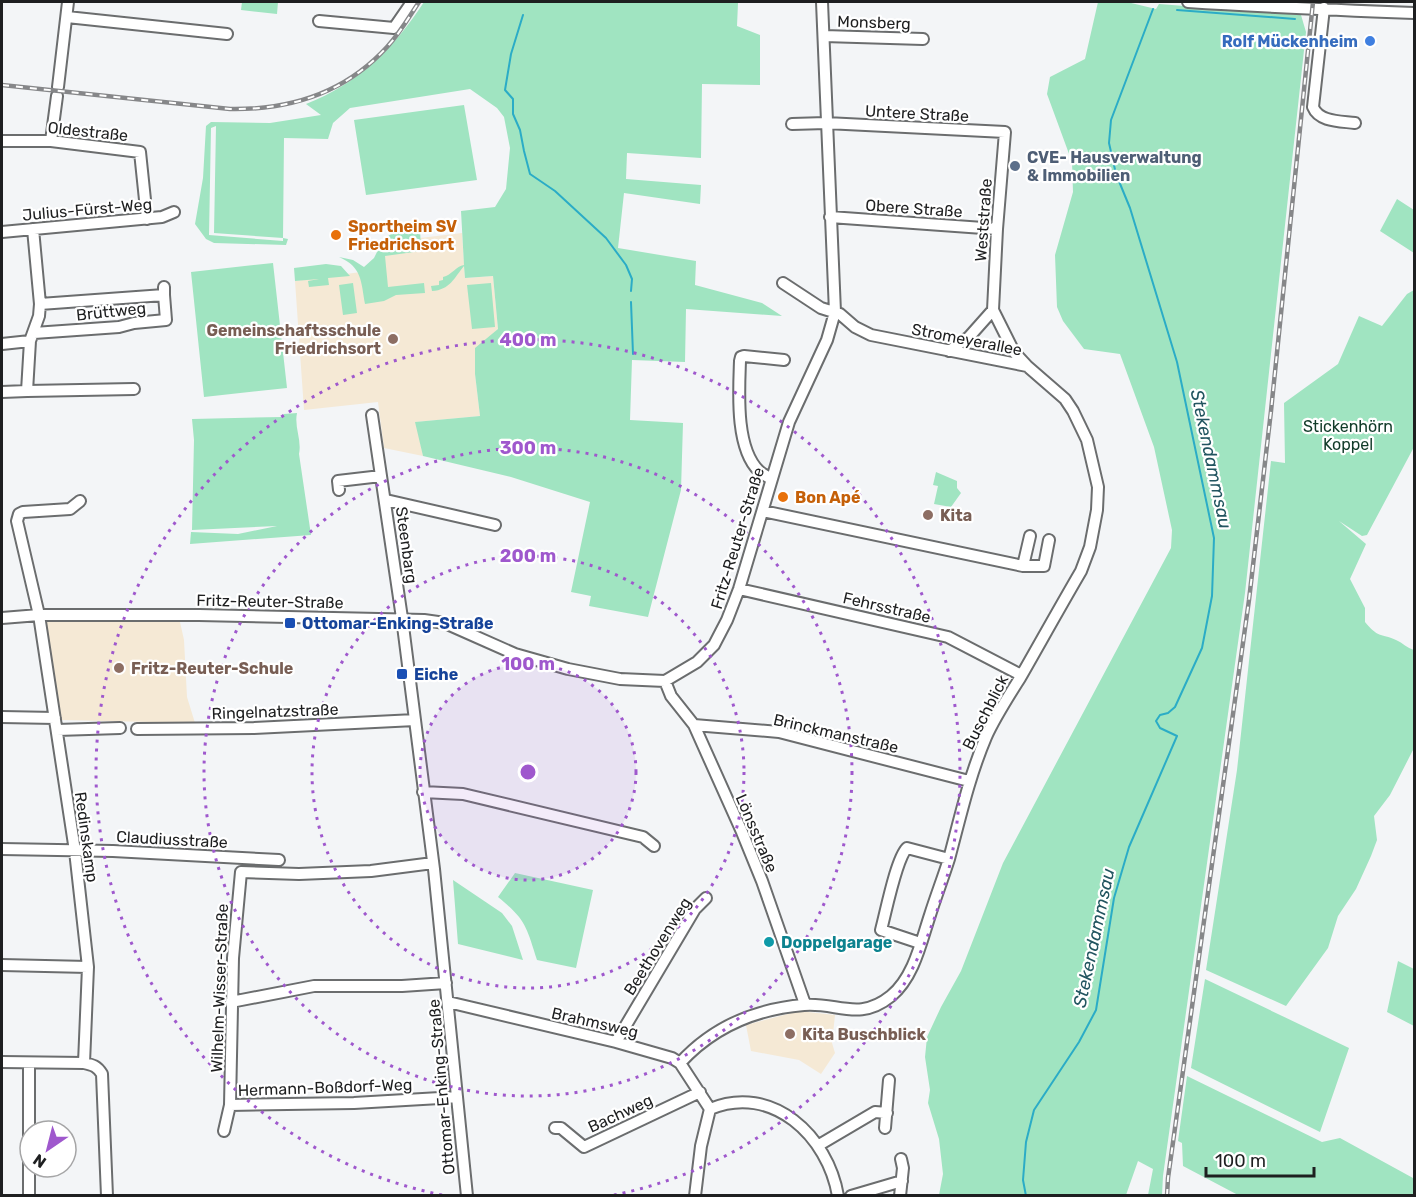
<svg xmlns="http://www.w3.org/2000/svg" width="1416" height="1197" font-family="Rubik,sans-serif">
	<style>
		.education { fill: #f5e9d5 }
		.green { fill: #a0e4c1; fill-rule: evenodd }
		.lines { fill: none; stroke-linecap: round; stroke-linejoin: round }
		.stream { stroke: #2bacc6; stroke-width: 2 }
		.minor-casing { stroke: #6b6d6e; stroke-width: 14 }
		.minor { stroke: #fff; stroke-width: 10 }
		.rail-casing { stroke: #868789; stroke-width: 4.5 }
		.rail { stroke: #fff; stroke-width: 2; stroke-dasharray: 7; stroke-linecap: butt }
		.ring { fill: none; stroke: #9f58cd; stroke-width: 3; stroke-dasharray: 3 6 }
		.shop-dot { fill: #3f7fe0; stroke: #fff; stroke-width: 2 }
		.service-dot { fill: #5c6f8a; stroke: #fff; stroke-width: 2 }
		.food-dot { fill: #e8710a; stroke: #fff; stroke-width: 2 }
		.education-dot { fill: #8d6e63; stroke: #fff; stroke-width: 2 }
		.transit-dot { fill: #1a4fb4; stroke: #fff; stroke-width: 2 }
		.culture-dot { fill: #0f9aa8; stroke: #fff; stroke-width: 2 }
		.labels { text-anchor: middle; stroke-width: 4.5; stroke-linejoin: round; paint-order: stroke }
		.street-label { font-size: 16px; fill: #1e1f20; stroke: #fff }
		.shop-label { font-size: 16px; font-weight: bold; fill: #366cbe; stroke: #fff; text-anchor: end }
		.service-label { font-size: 16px; font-weight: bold; fill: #4e5e75; stroke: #fff; text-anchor: start }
		.food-label { font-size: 16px; font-weight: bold; fill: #c56008; stroke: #fff; text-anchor: start }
		.education-label { font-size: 16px; font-weight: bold; fill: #785e54; stroke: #fff; text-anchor: start }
		.park-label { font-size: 16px; fill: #113b29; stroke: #fff }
		.transit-label { font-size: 16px; font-weight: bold; fill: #164399; stroke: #fff; text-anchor: start }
		.culture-label { font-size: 16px; font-weight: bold; fill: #0d838f; stroke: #fff; text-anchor: start }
		.water-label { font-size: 18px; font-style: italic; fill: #225560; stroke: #fff }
		.centre { fill: #9f58cd; stroke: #fff; stroke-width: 3 }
		.ring-label { font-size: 18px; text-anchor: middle; font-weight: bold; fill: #9f58cd; stroke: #fff; stroke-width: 4.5; stroke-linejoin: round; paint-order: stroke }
	</style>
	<rect width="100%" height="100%" fill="#f3f5f7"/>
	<path class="education" d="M462,233L465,278L493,276L498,329L475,374L480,416L416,422L423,456L384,448L378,402L304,410L295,281L368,271L382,248L403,240Z
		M47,622H180L184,640L187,697L195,723L61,720L44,623Z
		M799,1011L835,1015L832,1043L835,1053L821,1074L799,1060L751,1051L746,1025Z"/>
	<path class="green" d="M242,2H278L277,14L241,10Z
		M424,2L738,3L737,26L760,35V85L702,84L701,158L627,153L626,179L701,185L700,204L624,193L618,248L696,261L695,285L762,303L782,316L686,309L685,362L632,360L630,420L683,423L681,490L648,617L589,606L591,596L571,592L590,502L511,477L423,456L415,422L480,416L475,374V348L498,329L493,276L465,278L464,266C454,278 450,290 432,291L431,286L439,285V281L443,280V277C452,275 456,266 464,265L461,211L495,207L506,189L510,148L504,117L497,108L470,89L350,108L333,123L328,139L284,138L283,238L288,239L286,245L214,243L206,239L195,224L203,178L206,126L211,122L270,123L321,115L306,104C358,84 394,48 424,2ZM216,126L214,233L283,238V241L209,235L211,128Z
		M1098,2H1127L1156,9L1159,4L1301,15L1306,32L1245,593L1163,1176L1162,1195H1148L1153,1169L1138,1161L1126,1195H939L943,1174L939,1139L928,1103L930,1090L925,1057L927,1037L941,1007L961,971L1003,863L1171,548L1172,530L1154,447L1120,354L1084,349L1063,321L1057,307L1055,255L1073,192L1072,162L1047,94L1050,77L1085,59Z
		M464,105L477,180L366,195L354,120Z
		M1397,199L1414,210V253L1380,231Z
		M420,228L421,251L385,256L388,287L424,283L425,293L396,295L384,301L365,304C361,281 362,267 339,257L353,260L364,267L374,258L383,240L391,234Z
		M273,263L287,388L204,397L191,272Z
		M326,264L341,266L350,276L328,278L329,285L309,287L308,281L319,279L295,281L294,268Z
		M353,283L357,313L343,315L339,285Z
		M491,283L495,327L472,329L467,285Z
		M1414,290V447L1367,535L1362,536L1339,521L1366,544L1350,579L1365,608V622C1378,638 1380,633 1396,640C1403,643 1407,648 1414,650V748L1390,795L1374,816L1377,840L1371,856L1356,889L1338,916L1328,948L1286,1006L1206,970L1237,770L1271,461L1285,463L1284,403L1338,364L1359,316L1382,326L1407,294Z
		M297,413C294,427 302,440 299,454L311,535L190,544L191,532L238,534L277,526L192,530L194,440L192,419L282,417L284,414Z
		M936,472L957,481V488L961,493L951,507L934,504L938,486L933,485Z
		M515,873L593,890L576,968L537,960C526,926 526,920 498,897Z
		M453,880L502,913L512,926L523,960L458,944Z
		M1398,961L1414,969V1026L1387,1012Z
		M1205,979L1349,1048L1320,1132L1191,1068Z
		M1187,1076L1322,1142L1340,1138L1413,1178L1414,1195H1238L1183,1166L1182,1143L1178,1141Z"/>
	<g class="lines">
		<path class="stream" d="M1177,10L1295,19
			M523,15L511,54L505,90L513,99V114L520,130L524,151L530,174L555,191L606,238L626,265L632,279L631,291
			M631,302L633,354
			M1026,1196L1023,1180L1026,1142L1034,1110L1079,1042L1096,1010L1114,898L1129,847L1177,736L1160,728L1156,721L1160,715L1168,713L1175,707L1202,648L1212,596L1214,538L1177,362L1130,208L1116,174L1109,143L1111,120L1153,9"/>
		<g class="minor-casing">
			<path id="minor" d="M1188,2C1264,7 1339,10 1414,13
				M1324,8L1313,107C1319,122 1340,121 1355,123
				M67,17L227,34
				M319,21L394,28L412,2
				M824,36L923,39
				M58,87L68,2
				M792,124L826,123L1005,132L997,229L993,310L1014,352L1027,366
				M2,141H51L140,152L147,219
				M51,141L57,96
				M830,217L997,229
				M2,232L162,217L174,212
				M40,304L164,295V287
				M34,333L119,327L134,323L166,320L164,295
				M2,344L30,341
				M949,351L969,337L993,310
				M27,391L134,389
				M2,392L27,391L30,341L39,316L40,304L33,229
				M372,415L402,618L434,869L467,1196
				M771,479C767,476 762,474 759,471C735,448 739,391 740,361L741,357L744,356L784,360
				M339,490L338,481L381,476
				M386,500L495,525
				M80,501L70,509L23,512L19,514L17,521L39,615L75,851L88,967L84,1063
				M763,511L1023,566H1044L1049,540
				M1023,566L1030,536
				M739,589L948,637L1021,675
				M2,618L39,615H199L424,620L445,623L515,654L568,669L620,679L665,681L697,662L714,645L727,620L739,589L789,422L827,340L835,312L822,2
				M665,681L671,696L694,725L742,832L762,881L805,1004
				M2,717L55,718
				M694,725L779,732L969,781
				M137,729L254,728L415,720
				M57,730L120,728
				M423,792L463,794L643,837L654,846
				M2,849L113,851L279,860
				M920,943L881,930C886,912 896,859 907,848L949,859
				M2,965L88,967
				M231,1002L314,986H402L446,983
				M448,1002L616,1042L672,1058L680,1063L710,1109
				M616,1042L695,909L706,898
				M2,1062L84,1063C93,1065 97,1066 102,1074L107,1196
				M680,1063C712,1028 755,1009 804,1005C837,1002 859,1022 891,996C914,977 921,942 930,915C936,896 943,878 949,859C960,818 969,777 986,737C995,717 1008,697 1020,678C1040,643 1060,607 1081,571L1090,547L1097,510L1098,487L1087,440L1073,411L1065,399L1027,366L871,335L855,327L840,314L821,308L783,283
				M230,1105L354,1103L457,1097
				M710,1109C772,1083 828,1136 838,1196
				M555,1128H561L584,1147L700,1092
				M885,1128L889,1080
				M224,1131L230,1105L233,958L241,872L299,874L371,871L433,863
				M819,1145L875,1112L887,1113
				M29,1196V1063
				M695,1196L701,1146L710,1109
				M851,1196L902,1181
				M900,1196L903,1168L901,1159"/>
		</g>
		<use href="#minor" class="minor"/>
		<g class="rail-casing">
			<path id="rail" d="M2,85L230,109C291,110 345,93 387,47C400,33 409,17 419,2
				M1167,1196L1168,1178L1249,600L1271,411L1313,2"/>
		</g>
		<use href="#rail" class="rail"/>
	</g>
	<circle cx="528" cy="772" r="108" fill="#9f58cd" fill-opacity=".12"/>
	<g class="ring">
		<circle cx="528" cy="772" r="108"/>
		<circle cx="528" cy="772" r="216"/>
		<circle cx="528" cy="772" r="324"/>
		<path d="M442 1195A432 432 0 1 1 614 1195"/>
	</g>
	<circle class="shop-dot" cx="1370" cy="41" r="6"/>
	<circle class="service-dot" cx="1015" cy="166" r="6"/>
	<g class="food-dot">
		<circle cx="336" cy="235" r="6"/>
		<circle cx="783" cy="497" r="6"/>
	</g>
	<g class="education-dot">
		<circle cx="393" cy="339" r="6"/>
		<circle cx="928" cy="515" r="6"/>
		<circle cx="119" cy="668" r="6"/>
		<circle cx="790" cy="1034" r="6"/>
	</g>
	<g class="transit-dot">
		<rect x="284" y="617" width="12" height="12" rx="3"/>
		<rect x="396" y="668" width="12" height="12" rx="3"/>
	</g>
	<circle class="culture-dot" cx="769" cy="942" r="6"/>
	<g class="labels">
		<g class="street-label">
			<text transform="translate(874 22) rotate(2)" y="6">Monsberg</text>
			<text transform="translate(917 113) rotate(3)" y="6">Untere Straße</text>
			<text transform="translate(88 131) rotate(6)" y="6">Oldestraße</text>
			<text transform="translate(914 208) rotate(4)" y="6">Obere Straße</text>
			<text transform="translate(87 209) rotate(-5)" y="6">Julius-Fürst-Weg</text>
			<text transform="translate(983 220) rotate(-86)" y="6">Weststraße</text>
			<text transform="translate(111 311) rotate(-6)" y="6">Brüttweg</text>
			<text transform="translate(967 339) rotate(11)" y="6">Stromeyerallee</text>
			<text transform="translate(737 538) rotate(-73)" y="6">Fritz-Reuter-Straße</text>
			<text transform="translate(407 545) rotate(82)" y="6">Steenbarg</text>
			<text transform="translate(270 601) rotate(1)" y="6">Fritz-Reuter-Straße</text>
			<text transform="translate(887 607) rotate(13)" y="6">Fehrsstraße</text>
			<text transform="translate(275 711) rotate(-2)" y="6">Ringelnatzstraße</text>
			<text transform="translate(985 712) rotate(-63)" y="6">Buschblick</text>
			<text transform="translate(836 733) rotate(13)" y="6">Brinckmanstraße</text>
			<text transform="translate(757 833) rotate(67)" y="6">Lönsstraße</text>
			<text transform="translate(87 837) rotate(82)" y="6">Redinskamp</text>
			<text transform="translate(172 839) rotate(3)" y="6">Claudiusstraße</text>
			<text transform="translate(657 946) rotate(-58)" y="6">Beethovenweg</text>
			<text transform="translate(219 988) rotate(-88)" y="6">Wilhelm-Wisser-Straße</text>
			<text transform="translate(595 1022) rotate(13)" y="6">Brahmsweg</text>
			<text transform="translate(325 1087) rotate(-2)" y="6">Hermann-Boßdorf-Weg</text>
			<text transform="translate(441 1087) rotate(-95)" y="6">Ottomar-Enking-Straße</text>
			<text transform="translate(620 1113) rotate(-25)" y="6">Bachweg</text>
		</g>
		<g class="shop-label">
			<text x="1358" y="47">Rolf Mückenheim</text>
		</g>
		<g class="service-label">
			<text x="1027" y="163">CVE- Hausverwaltung<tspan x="1027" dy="18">&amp; Immobilien</tspan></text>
		</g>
		<g class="food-label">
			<text x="348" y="232">Sportheim SV<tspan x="348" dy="18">Friedrichsort</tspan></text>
			<text x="795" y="503">Bon Apé</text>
		</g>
		<g class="education-label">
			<text x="381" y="336" text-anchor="end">Gemeinschaftsschule<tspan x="381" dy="18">Friedrichsort</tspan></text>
			<text x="940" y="521">Kita</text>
			<text x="131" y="674">Fritz-Reuter-Schule</text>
			<text x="802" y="1040">Kita Buschblick</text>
		</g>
		<g class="park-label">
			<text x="1348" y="432">Stickenhörn<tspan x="1348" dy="18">Koppel</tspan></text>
		</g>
		<g class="transit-label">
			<text x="302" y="629">Ottomar-Enking-Straße</text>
			<text x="414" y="680">Eiche</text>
		</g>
		<g class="culture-label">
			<text x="781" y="948">Doppelgarage</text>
		</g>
		<g class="water-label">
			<text transform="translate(1211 459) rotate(78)" y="6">Stekendammsau</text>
			<text transform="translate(1094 938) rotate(-78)" y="6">Stekendammsau</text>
		</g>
	</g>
	<circle cx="528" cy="772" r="9" class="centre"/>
	<g class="ring-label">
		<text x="528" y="346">400 m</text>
		<text x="528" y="454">300 m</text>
		<text x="528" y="562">200 m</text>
		<text x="528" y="670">100 m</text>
	</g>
	<rect width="1416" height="1197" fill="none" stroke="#1e1f20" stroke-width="6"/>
	<g transform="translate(48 1149) rotate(215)"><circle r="28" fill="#ffffff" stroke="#a5a5a6" stroke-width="1.5"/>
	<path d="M0-4.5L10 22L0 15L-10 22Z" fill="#9f58cd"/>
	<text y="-9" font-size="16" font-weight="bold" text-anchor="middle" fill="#1e1f20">N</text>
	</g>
	<path d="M1206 1167v9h108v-9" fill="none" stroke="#1e1f20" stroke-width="3"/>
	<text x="1215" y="1167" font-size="18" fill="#1e1f20" stroke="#ffffff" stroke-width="4.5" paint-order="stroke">100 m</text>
</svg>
